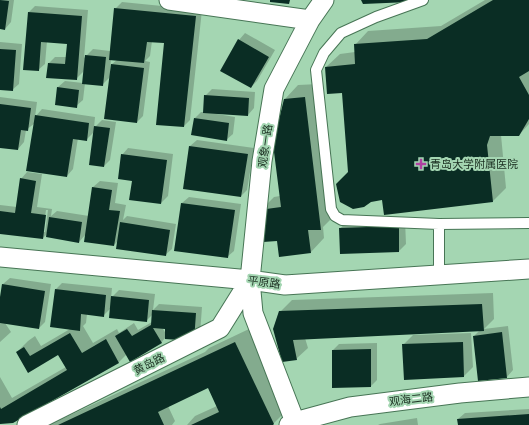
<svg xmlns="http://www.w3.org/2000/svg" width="529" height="425" font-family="'Golos Text','Noto Sans SC',sans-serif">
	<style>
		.shadow { fill: #0003; fill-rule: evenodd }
		.building { fill: #0a2d24 }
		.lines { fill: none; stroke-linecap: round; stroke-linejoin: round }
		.lane-casing { stroke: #477555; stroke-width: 12 }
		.street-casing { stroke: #477555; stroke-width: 21 }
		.lane { stroke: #fff; stroke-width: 10 }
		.street { stroke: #fff; stroke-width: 19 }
		.poi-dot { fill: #b042a1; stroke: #a4d6b2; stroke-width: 1.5 }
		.labels { text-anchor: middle; stroke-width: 4; stroke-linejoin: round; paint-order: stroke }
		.street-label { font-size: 11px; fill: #1b2f21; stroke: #a4d6b2 }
		.poi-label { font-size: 11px; fill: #1b2f21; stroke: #a4d6b2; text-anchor: start }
	</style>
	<rect width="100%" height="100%" fill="#a4d6b2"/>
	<path class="shadow" d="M0,0H14L11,22L5,29L0,28Z
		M485,0H529V124L519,135H501L506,188L493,201L383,199L349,173L343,91L326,67L340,54L355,52V45L368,31L441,26Z
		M122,2L202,10L190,120L184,126L166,42L152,41L150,56L145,61L150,62L143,116L137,122L111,76L102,85L85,83L83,100L76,106L58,87L65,81L83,83L84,71L76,79L49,63L55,57H67L68,43L47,41L45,64L38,70L29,12L35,6L88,10L84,58L93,49L110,51L115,9ZM111,59L117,60L112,64L111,72H110Z
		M245,33L275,50L257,81L251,87L239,40Z
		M0,42L22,44L19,84L12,90L0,89Z
		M319,84L334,216L323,227L324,238L311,252L278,240L260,211L274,197L280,196L285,99L298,85Z
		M212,89L255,92L254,108L248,115L217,113V114L235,117L233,134L226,140L195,118L201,112H204L205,96Z
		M0,97L37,102L35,117L42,109L95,117L94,128L102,120L116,122L110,160L104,166L95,131L86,140L78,138L73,169L67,176L35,123L26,130L24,142L18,149L0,146Z
		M197,140L254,148L247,190L241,196L184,188L190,146Z
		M128,148L173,154L168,196L161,203L133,180L122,155Z
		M27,172L42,174L37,207L52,209L51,216L57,211L89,216L93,187L100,181L118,183L115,203L126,205L123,220L127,216L176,224L172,249L165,255L118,241L114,245L86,234L79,242L47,234L43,238L0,233V205L17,207L21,179ZM46,210H48L45,232H43Z
		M189,197L241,204L234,251L227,257L175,250L182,203Z
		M405,220L406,244L399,251L341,253L340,229L346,222Z
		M10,278L51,284L45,322L39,328L5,323L11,332L0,342V304L3,284Z
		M62,283L112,288L111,298L119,290L155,294L153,310L159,304L202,307L200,334L165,338L161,343L127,354L119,362L12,422L0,423V377L12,398L66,367L58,354L28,371L17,352L28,341L35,336L41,346L70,329L56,289ZM111,308L146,321L153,314L152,322L138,330L134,323L119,333L117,329L93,343L83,326L86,323L87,314L103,316ZM162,327L166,328V334Z
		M493,293L494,319L484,329L508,326L513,370L507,377L474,336L480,330L305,338L308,348L296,359L280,312L292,300Z
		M249,329L287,410L274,423L270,425H187L195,416L217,406L208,387L168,406L175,421L172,425H49L205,352L209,348Z
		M471,333L473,367L464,376L403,345L413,335Z
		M377,343V380L371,386L333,350L339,344Z
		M529,409V425H459L458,419L465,413Z
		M417,418L418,425H378L380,424Z"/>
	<path class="building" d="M0,0L9,1L5,30L0,29Z
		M270,0H290L289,4L270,2Z
		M361,0H412L409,2L363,4Z
		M493,0H529V71L519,77L529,95V119L519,136H490L487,145L493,202L384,215L382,200L371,202L364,207L353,209L340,202L336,184L348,172L342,93L327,94L325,67L355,64L354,44L427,39Z
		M114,8L196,16L184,127L156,125L164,43L147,42L144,63L109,60Z
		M28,12L82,16L77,80L46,78L48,63L65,64L67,44L41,42L39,71L23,70Z
		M238,39L269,57L251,88L220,71Z
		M0,49L16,50L13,91L0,90Z
		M85,55L106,57L103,86L82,84Z
		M111,64L144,68L137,123L104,119Z
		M57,87L79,90L77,108L55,105Z
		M204,95L249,98L248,116L203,113Z
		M305,97L321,230H308L311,253L279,257L277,241L263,242L259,210L281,207L273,144L284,99Z
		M0,104L31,108L28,131L21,130L18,150L0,148Z
		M35,115L89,123L87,141L73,139L67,177L26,171Z
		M194,118L229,123L227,141L191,135Z
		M94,126L110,128L104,167L89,165Z
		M189,146L248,154L241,197L183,189Z
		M121,154L167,160L161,204L129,200L132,181L118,179Z
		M20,178L36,181L31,213L46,215L43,239L0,234V211L15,213Z
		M92,187L112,190L109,210L120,211L114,246L84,242Z
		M181,203L235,210L228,258L174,251Z
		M49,217L82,222L79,243L46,237Z
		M120,222L170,230L166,256L116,249Z
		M399,226V252L340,254L339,228Z
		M2,284L45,291L39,329L0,323V297Z
		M55,289L106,295L104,317L81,314L80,331L50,327Z
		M111,296L149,300L147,322L109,318Z
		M482,304L484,331L293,340L297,360L282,362L273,329L279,311Z
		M152,310L196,313L194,341L165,339V329L153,328L162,343L130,362L115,336L127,329L132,336L151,325Z
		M502,332L507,378L478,381L473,336Z
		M70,333L82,353L106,339L119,363L13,423L0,424V407L1,409L67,370L58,355L28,373L16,352L24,347L30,356Z
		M235,342L274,424L273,425H191L219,412L208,388L158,412L164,425H58Z
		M463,342L464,377L404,380L402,344Z
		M371,349V387L332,388V350Z
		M529,414V425H458L457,419Z"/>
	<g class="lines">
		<g class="lane-casing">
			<path id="lane" d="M423,0L376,17L341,33L324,53L316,70L331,209L335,216L342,220L439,224
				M439,275V224L529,223"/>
		</g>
		<g class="street-casing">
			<path id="street" d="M169,0L310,20
				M0,257L250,280L285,285L529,269
				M295,422L253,313L250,280L262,161L274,89L310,20L324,0
				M27,425L220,328L250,280
				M289,425L295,422L350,407L460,393L529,387"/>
		</g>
		<use href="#lane" class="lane"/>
		<use href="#street" class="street"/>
	</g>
	<path class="poi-dot" d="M419 158h4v4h4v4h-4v4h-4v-4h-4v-4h4z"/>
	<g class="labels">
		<g class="street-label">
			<text transform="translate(265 146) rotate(-82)" y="4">观象一路</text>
			<text transform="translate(264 282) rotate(7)" y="4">平原路</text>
			<text transform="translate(149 364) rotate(-27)" y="4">黄岛路</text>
			<text transform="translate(411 399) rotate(-7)" y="4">观海二路</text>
		</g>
		<g class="poi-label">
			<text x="430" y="168">青岛大学附属医院</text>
		</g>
	</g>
</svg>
